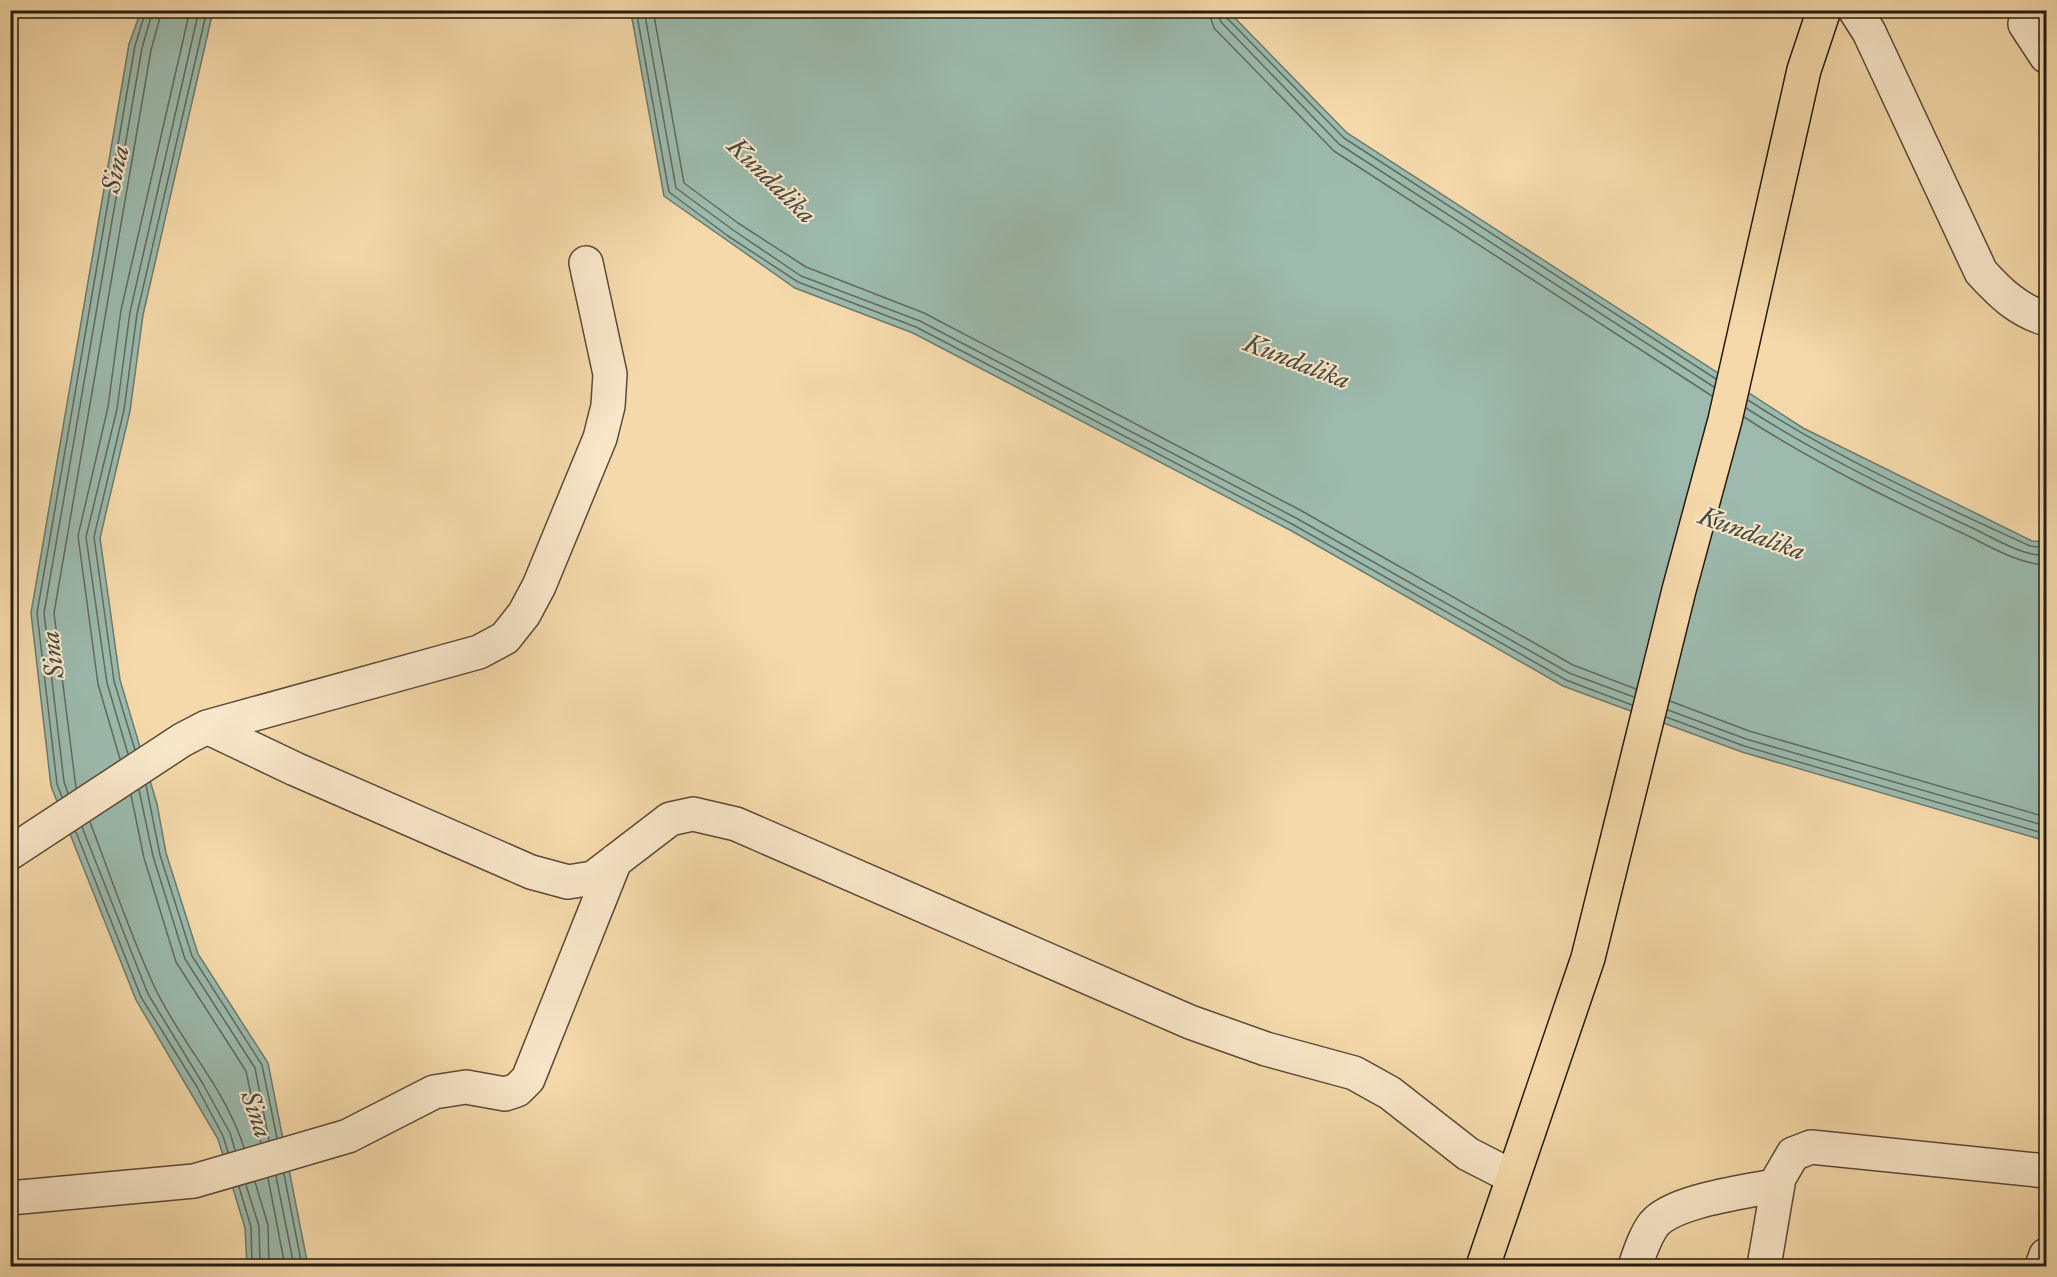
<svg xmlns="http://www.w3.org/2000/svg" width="2057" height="1277" font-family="'IM FELL Great Primer',serif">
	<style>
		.water { fill: #9cbaad; stroke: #6c7b6f; stroke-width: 1.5 }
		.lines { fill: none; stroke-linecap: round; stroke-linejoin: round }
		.shore { stroke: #606b60; stroke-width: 1.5 }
		.minor-casing { stroke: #594b38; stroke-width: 36 }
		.major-casing { stroke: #251c12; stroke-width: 36 }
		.minor { stroke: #f8e6c8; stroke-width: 33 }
		.major { stroke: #f5d9aa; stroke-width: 33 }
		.labels { text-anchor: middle; stroke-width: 4.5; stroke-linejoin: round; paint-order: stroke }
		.water-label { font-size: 26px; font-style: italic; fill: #494b40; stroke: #f8e6c8 }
	</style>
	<rect width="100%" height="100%" fill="#f5d9aa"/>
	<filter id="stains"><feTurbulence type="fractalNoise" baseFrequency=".00333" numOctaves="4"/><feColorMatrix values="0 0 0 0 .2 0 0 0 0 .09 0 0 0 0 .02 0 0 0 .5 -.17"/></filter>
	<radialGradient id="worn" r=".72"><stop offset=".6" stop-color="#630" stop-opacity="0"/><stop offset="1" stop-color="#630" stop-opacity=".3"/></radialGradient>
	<path class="water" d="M141,11H213L143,315L130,411L100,538L120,680L157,804L166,853L198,954L268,1063L308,1266H247L245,1228L218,1139L136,1000L51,786L31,613L129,44Z
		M626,11H1228L1347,133L1803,428L2032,541L2046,542V841L1742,752L1563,686L1290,530L913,333L795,288L664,196L631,13Z"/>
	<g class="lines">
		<path class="shore" d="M636,10L669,192L728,236L798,282L916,327L1292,524L1566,680L1632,705
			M644,10L676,188L733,230L801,276L920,321L1296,518L1569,673L1634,697
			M653,10L684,183L738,223L806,267L924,313L1300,510L1573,665L1636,689
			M1208,10L1214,28L1334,151L1712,396
			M1217,10L1221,22L1339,144L1714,387
			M1224,10L1226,17L1344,138L1716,379
			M1748,400C1837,458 1934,502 2030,546L2046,548
			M1746,408C1816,453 1890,489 1966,525C1991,536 2018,555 2046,556
			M1744,417C1813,462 1887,498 1962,533C1988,545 2017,564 2046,565
			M1670,701L1749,731L2046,817
			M1668,710L1746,739L2046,826
			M1666,717L1744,746L2046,834
			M135,750L114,681L94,537L124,410L137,314L207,10
			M128,754L107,683L86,537L117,409L130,312L199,10
			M120,759L98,684L78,536L108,407L121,310L190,10
			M146,785L160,855L192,956L262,1065L277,1138
			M76,788L54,613L151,50L162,10
			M139,790L153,856L185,959L255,1068L269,1140
			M68,793L64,782L44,613L142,48L153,10
			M131,795L144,858L176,962L246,1071L261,1143
			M62,797L57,784L37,613L135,46L146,10
			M90,822C111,877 130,935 155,988C181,1043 226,1089 244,1148
			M82,827L148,994L203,1084L230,1133L235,1150
			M76,832L141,997L197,1087L223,1136L228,1152
			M284,1174L302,1266
			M276,1176L294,1266
			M268,1178L285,1266
			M255,1182L268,1225L269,1266
			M246,1185L259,1226L260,1266
			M239,1187L251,1227L252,1266"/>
		<g class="minor-casing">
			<path id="minor" d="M1855,10L1869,32L1981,272C2001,294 2018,310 2046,319
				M2028,10L2025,24L2046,56
				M207,727L479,652L505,638L524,614L539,586L600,438L608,406L610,374L586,263
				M10,853L182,740L207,727L295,769L531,872L568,882L593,878L670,819L693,814L736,824L1190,1022L1266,1049L1354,1073L1390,1093L1468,1154L1513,1177
				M10,1198L194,1181L348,1136L434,1092L466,1087L505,1094L517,1090L528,1079L615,861
				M1635,1266C1640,1252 1645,1236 1654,1224C1674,1200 1747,1192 1778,1185
				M1764,1266L1779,1178L1793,1154L1811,1147L2046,1171
				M2042,1266L2046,1255"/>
		</g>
		<g class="major-casing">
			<path id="major" d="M1483,1266L1588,958L1679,590L1725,420L1804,70L1824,10"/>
		</g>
		<use href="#minor" class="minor"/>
		<use href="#major" class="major"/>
	</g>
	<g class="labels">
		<g class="water-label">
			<text transform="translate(115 169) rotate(-77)" y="9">Sina</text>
			<text transform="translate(772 180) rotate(44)" y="9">Kundalika</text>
			<text transform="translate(1297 361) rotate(21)" y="9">Kundalika</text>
			<text transform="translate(1752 533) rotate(20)" y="9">Kundalika</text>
			<text transform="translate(52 655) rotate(-97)" y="9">Sina</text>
			<text transform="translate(257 1114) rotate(71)" y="9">Sina</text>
		</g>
	</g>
	<rect width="2057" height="1277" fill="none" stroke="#f5d9aa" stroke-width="36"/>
	<rect x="12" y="12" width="2033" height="1253" fill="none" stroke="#251c12" stroke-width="3"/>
	<rect x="18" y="18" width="2021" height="1241" fill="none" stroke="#251c12" stroke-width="1.5"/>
	<rect width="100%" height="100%" filter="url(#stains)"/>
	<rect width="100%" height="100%" fill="url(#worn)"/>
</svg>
